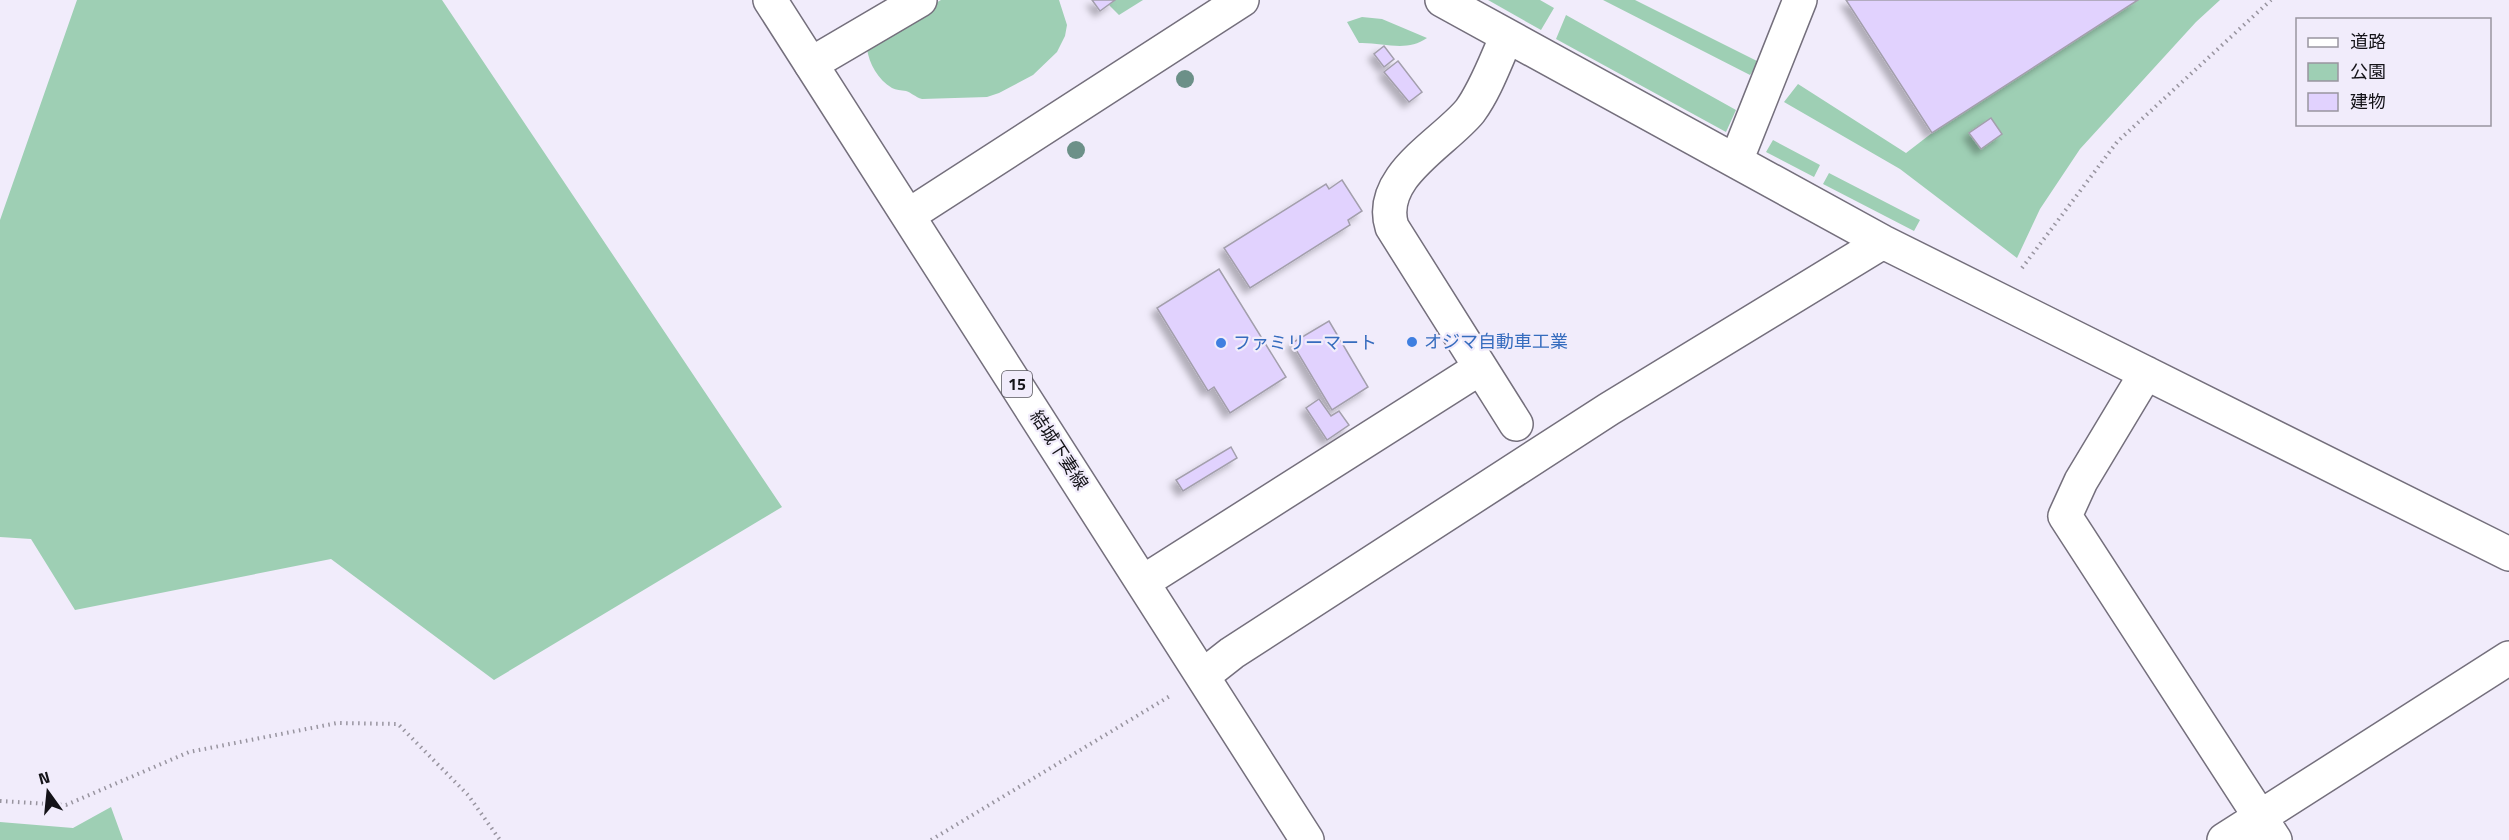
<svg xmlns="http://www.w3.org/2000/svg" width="2509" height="840" font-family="'Titillium Web','Noto Sans JP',sans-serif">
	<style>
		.green { fill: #9ecfb4 }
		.building { fill: #e1d2fe; stroke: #a39fac; stroke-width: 1.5; filter: url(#shadow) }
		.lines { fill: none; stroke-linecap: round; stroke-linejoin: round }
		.minor-casing { stroke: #746f7c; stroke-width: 36 }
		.major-casing { stroke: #746f7c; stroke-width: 36 }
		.path { stroke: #98949f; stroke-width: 4; stroke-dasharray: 1.5 4.5; stroke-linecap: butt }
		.minor { stroke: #fff; stroke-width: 33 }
		.major { stroke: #fff; stroke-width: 33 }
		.tree { fill: #6c9088 }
		.shop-dot { fill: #3f7fe0; stroke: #f1ecfb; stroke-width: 2 }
		.labels { text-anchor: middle; stroke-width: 4.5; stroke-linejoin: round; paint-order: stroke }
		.shield { fill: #f1ecfb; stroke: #56545c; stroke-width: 1.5 }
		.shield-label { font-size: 16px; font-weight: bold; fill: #141318 }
		.shop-label { font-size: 18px; fill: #366cbe; stroke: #f1ecfb; text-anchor: start }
		.street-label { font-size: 18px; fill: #141318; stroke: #f1ecfb }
	</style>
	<defs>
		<filter id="shadow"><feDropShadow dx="-5.5" dy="5.5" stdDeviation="3" flood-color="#0004"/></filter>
	</defs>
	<rect width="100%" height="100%" fill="#f1ecfb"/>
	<path class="green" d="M77,0H442L782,507L494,680L331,559L75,610L31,539L0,537V220Z
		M941,0H1059L1067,25L1065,36L1057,52L1033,75L999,93L987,97L922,99C915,97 912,93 906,91C901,90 896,90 892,88C878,80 869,63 867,49L916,14Z
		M1115,0H1143L1119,15L1109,5Z
		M1488,0H1540L1554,8L1541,30Z
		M1603,0H1635L1759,62L1750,75Z
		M2138,0H2220L2196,22L2080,149L2040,209L2017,258L1900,169L1784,102L1798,84L1906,153L1932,133Z
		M1566,15L1736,110L1726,132L1556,39Z
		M1362,17L1382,19L1427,38C1406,53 1383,42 1359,43L1347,22Z
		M1773,140L1820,165L1814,177L1766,152Z
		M1829,173L1920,220L1914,231L1823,184Z
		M111,807L123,840H0V822L73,828Z"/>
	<path class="building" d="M1092,0H1115L1100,11Z
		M1846,0H2138L1932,133Z
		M1384,46L1394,59L1384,67L1374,54Z
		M1398,61L1422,92L1409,102L1384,72Z
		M1991,118L2002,134L1981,149L1969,133Z
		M1342,180L1362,211L1348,220L1350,225L1250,288L1224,248L1326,184L1329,189Z
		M1219,269L1286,377L1230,413L1214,387L1208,391L1157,308Z
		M1329,321L1368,387L1332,410L1292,343Z
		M1319,399L1331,416L1339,411L1349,425L1327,440L1306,408Z
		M1231,447L1237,458L1183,491L1176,480Z"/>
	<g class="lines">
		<g class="minor-casing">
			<path id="minor" d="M1442,0L1883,242L2509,554
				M1507,36C1496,60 1486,89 1470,111C1444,143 1376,177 1392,227L1516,424
				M811,64L920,0
				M1736,161L1800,0
				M909,215L1242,0
				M2146,373L2081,481L2065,516L2275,840
				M1143,582L1480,368
				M1204,675L1232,653L1609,409L1883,242
				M2224,840L2509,658"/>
		</g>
		<g class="major-casing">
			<path id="major" d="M770,0L1307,840"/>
		</g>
		<path class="path" d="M2022,268L2117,142L2271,0
			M0,801L66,805L189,752L337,723L398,724L468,795L500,840
			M931,840L1170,696"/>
		<use href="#minor" class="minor"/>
		<use href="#major" class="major"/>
	</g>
	<g class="tree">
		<circle cx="1185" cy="79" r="9"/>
		<circle cx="1076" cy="150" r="9"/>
	</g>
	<g class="shop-dot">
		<circle cx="1412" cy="342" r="6"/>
		<circle cx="1221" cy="343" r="6"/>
	</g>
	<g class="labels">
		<rect class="shield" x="1002" y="371" width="30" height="26" rx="4.5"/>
		<g class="shield-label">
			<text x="1017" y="390">15</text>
		</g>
		<g class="shop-label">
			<text x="1424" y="348">オジマ自動車工業</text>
			<text x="1233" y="349">ファミリーマート</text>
		</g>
		<g class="street-label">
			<text transform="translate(1059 450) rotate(57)" y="6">結城下妻線</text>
		</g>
	</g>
	<rect x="2296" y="18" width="195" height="108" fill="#f1ecfb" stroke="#9995a0" stroke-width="1.5"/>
	<rect x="2308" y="38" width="30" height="9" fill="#ffffff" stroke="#9995a0" stroke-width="1.5"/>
	<text x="2350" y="48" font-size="18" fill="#141318">道路</text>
	<rect x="2308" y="63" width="30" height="18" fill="#9ecfb4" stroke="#9995a0" stroke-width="1.5"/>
	<text x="2350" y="78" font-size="18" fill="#141318">公園</text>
	<rect x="2308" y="93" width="30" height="18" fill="#e1d2fe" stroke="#9995a0" stroke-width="1.5"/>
	<text x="2350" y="108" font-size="18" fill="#141318">建物</text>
	<g transform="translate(48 792) rotate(345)" stroke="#f1ecfb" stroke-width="4.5" paint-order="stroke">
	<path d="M0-4.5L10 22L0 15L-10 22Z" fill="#141318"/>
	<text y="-9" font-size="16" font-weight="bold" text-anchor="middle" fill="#141318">N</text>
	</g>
</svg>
